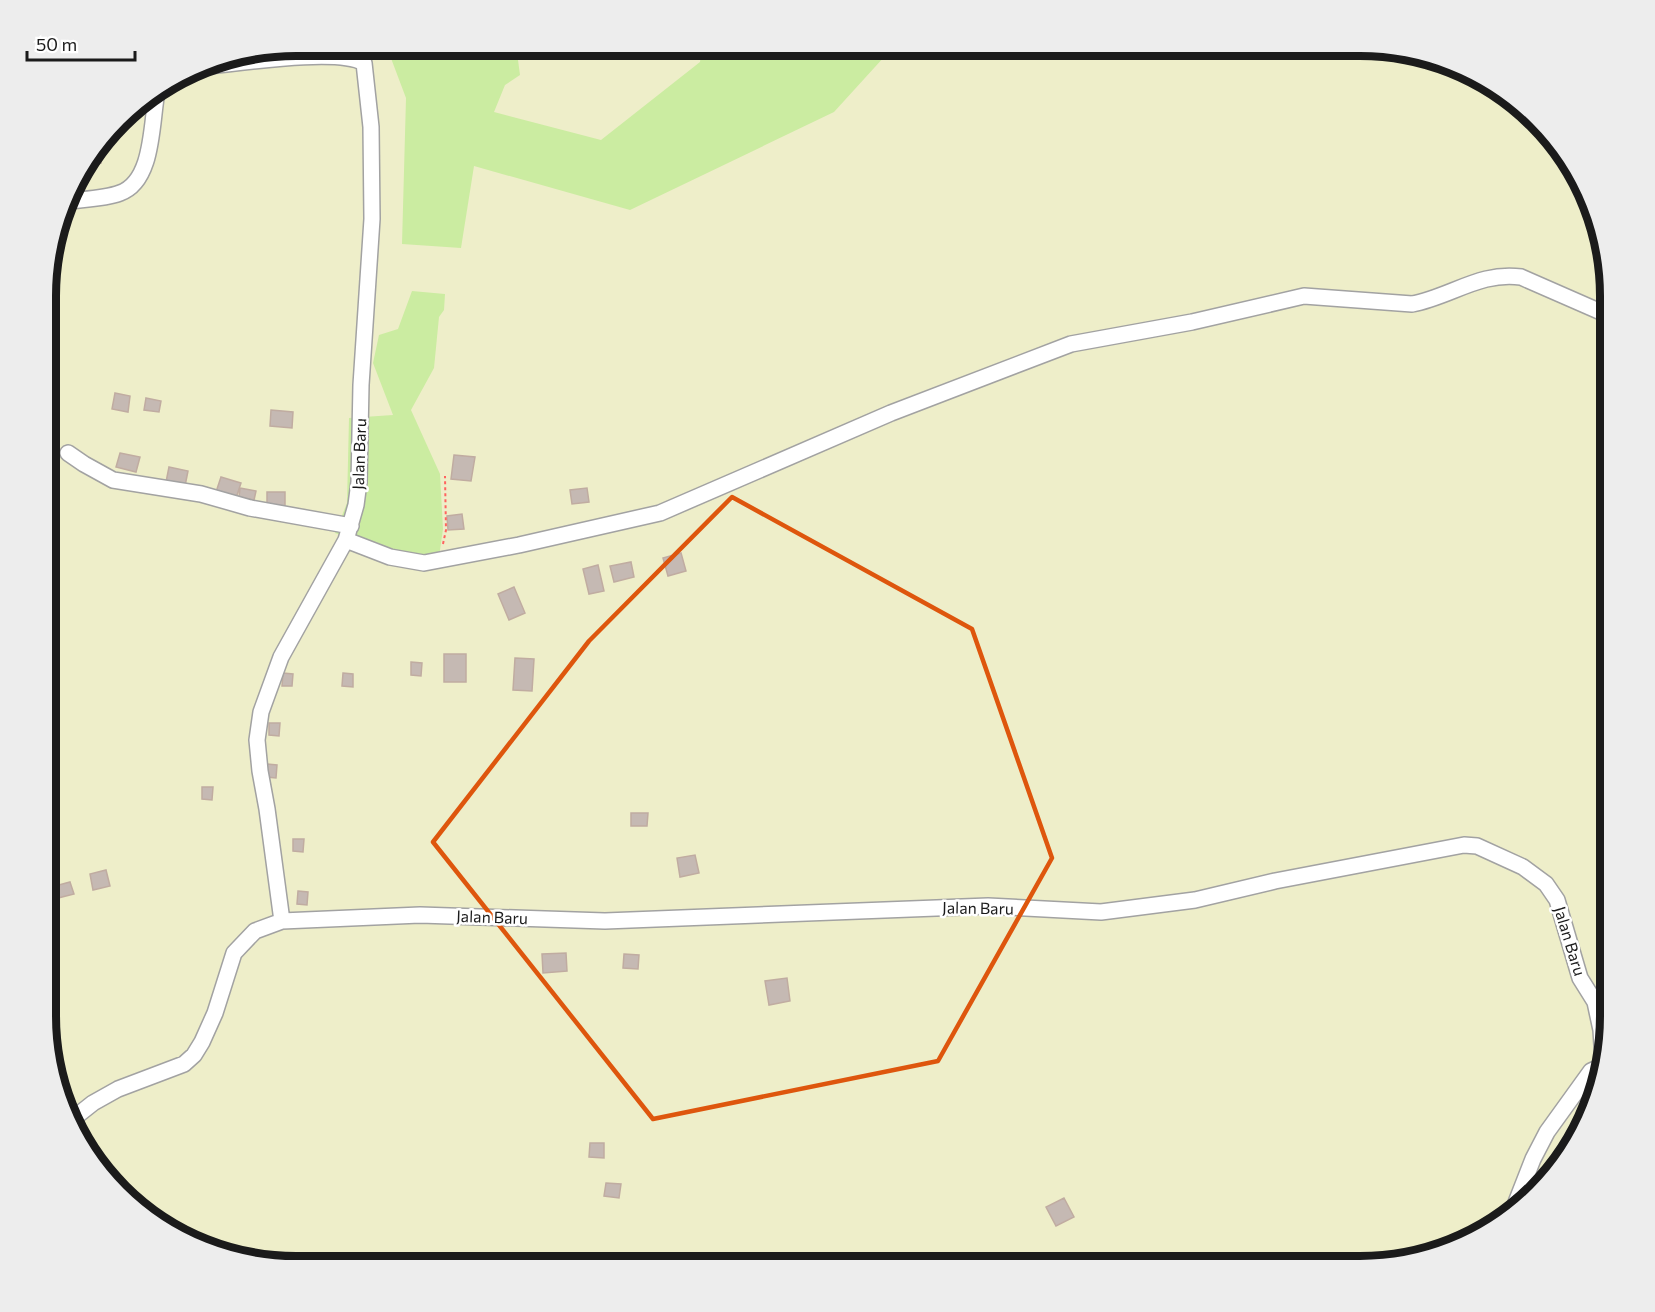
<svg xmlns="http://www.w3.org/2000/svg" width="1655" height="1312" font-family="Commissioner,sans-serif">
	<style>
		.farmland { fill: #eeeec9 }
		.grass { fill: #cbeca1 }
		.building { fill: #c5b9b3; stroke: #c0aca1; stroke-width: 1.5 }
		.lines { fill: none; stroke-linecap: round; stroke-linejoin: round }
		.minor-casing { stroke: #a2a2a2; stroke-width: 18 }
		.path { stroke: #ff645f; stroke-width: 2; stroke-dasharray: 3 3; stroke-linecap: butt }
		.minor { stroke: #fff; stroke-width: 15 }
		.marked { fill: none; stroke: #de560d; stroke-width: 4.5; stroke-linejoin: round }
		.labels { text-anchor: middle; stroke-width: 5; stroke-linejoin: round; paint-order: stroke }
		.street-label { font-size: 16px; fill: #1b1b1b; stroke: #fff }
		.rim { fill: none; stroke: #1b1b1b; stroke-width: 8 }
	</style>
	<rect width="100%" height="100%" fill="#eee8e0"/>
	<path class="farmland" d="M296,45L1375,46L1455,64L1525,107L1591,199L1610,295L1609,1033L1591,1113L1548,1182L1456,1248L1359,1267L280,1266L200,1248L130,1205L71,1127L46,1033L47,263L78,171L131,107L215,58Z"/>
	<path class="grass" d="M386,45H516L520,75L505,85L494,112L601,140L700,62L702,45H895L834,112L630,210L474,166L461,248L402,244L406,98Z
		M412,291L445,294L444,310L439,317L434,368L411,410L440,474L443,529L439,557L388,554L335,533L347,503L349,418L393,415L373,363L379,335L398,329Z"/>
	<path class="building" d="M100,144L101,163H85Z
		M115,393L130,396L128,412L112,409Z
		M146,398L161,401L159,412L144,410Z
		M271,410L293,412L292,428L270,426Z
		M120,453L140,457L136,472L116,467Z
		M454,455L475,457L471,481L451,479Z
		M169,467L188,471L185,486L166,482Z
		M221,477L241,483L236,498L216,492Z
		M240,488L256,491L254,500L239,497Z
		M587,488L589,502L572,504L570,490Z
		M267,492H285V508H267Z
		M462,514L464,529L448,530L447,516Z
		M681,553L686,571L668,576L663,558Z
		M631,562L634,577L614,582L610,566Z
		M598,565L604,591L589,594L583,569Z
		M514,587L525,613L509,620L498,594Z
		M444,654H466V682H444Z
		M515,658L534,659L532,691L513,690Z
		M411,662L422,663L421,676L411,675Z
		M283,673L293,674L292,686H282Z
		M343,673L353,674V687L342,686Z
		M269,723H280L279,736L269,735Z
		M267,764L277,765L276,778L266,777Z
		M54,770L57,785L46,787V772Z
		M202,787H213L212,800L202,799Z
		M631,813H648L647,826H631Z
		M293,839H304L303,852L293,851Z
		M695,855L699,873L680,877L677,858Z
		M106,870L110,886L93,890L90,874Z
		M70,882L74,894L58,898L55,886Z
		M298,891L308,892L307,905L297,904Z
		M566,953L567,971L543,973L542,954Z
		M624,954L639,955L638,969L623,968Z
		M787,978L790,1001L769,1005L765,981Z
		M590,1143H604V1158L589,1157Z
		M606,1183L621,1184L619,1198L604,1196Z
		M1064,1198L1074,1217L1056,1226L1046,1207Z"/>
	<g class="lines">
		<g class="minor-casing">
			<path id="minor" d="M199,67C234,64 337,47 364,63L371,127L372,219L361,385L359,482L356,505L346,540L281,657L261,712L257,740L260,771L267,809L282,921L420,915L605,921L988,906L1101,912L1195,900L1275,881L1464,845L1477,846L1523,867L1546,884L1557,900L1580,978L1595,1002L1601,1030L1603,1061
				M68,201C84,199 104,199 120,193C154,181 151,122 157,92
				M68,453L84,464L113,480L201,494L250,508L351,526
				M346,540L390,557L424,563L519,545L660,513L891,413L1071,344L1192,322L1304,296L1412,304C1450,297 1481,271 1521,277L1610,316
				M69,1122L93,1103L118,1089L184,1064L194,1055L202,1042L215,1013L234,953L255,931L282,921
				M1515,1205L1533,1159L1547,1132L1591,1071L1602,1066"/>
		</g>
		<path class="path" d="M443,544L446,530L445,476"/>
		<use href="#minor" class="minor"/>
	</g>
	<path class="marked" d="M732,497L972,629L1052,858L938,1061L653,1119L433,842L589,641Z"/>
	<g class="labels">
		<g class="street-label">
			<text transform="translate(359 454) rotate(-88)" y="6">Jalan Baru</text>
			<text transform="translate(978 908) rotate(1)" y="6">Jalan Baru</text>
			<text transform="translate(492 917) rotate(2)" y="6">Jalan Baru</text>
			<text transform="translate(1570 941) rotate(73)" y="6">Jalan Baru</text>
		</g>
	</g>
	<path d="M0 0H1655V1312H0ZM296 56H1360A240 240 0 0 1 1600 296V1016A240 240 0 0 1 1360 1256H296A240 240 0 0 1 56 1016V296A240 240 0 0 1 296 56Z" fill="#ededed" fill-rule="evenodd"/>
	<path class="rim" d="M296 56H1360A240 240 0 0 1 1600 296V1016A240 240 0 0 1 1360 1256H296A240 240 0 0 1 56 1016V296A240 240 0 0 1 296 56Z"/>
	<path d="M27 51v9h108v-9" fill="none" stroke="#1b1b1b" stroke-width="3"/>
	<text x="36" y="51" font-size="18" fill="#1b1b1b" stroke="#ffffff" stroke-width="4.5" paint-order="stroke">50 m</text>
</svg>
